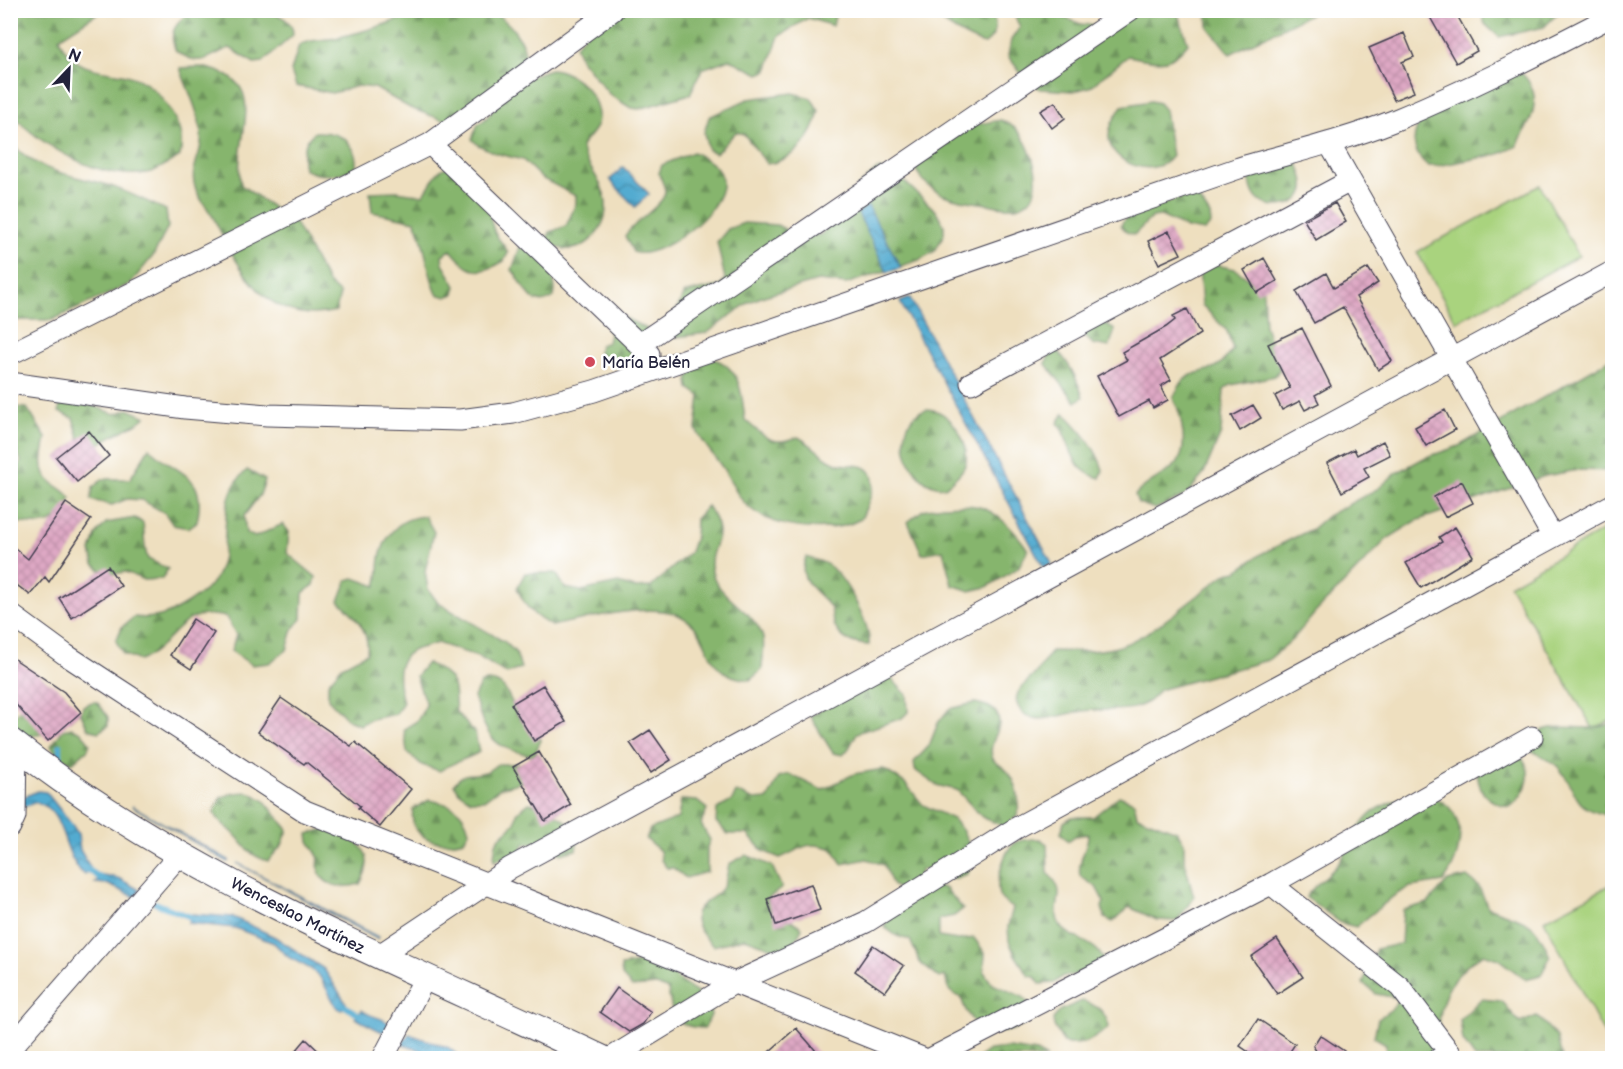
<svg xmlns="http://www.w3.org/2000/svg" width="1623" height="1069" font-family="'Balsamiq Sans',sans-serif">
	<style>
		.grass { fill: #a9d37e; stroke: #667a5c; stroke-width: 1.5 }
		.forest { fill: url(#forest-firs); stroke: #546c54; stroke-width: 1.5 }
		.water { fill: url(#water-waves); stroke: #3a6686; stroke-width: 1.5 }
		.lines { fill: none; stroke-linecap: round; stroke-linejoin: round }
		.stream { stroke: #53abd0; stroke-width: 6 }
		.building { fill: url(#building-cross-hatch) }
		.minor-casing { stroke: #413e4f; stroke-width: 23 }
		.major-casing { stroke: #413e4f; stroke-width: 28 }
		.minor { stroke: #fff; stroke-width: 21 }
		.major { stroke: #fff; stroke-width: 26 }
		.poi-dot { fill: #d1495b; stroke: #fff; stroke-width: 2 }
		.labels { text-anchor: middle; stroke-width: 5; stroke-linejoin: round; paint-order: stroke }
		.poi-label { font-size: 16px; fill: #22223b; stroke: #fff; text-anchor: start }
		.street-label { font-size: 16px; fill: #22223b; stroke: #fff }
	</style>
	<defs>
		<pattern id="forest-firs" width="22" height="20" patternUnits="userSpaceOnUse" patternTransform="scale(1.5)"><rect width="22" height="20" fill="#86b56d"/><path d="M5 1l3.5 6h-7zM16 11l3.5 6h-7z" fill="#6d935b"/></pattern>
		<pattern id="water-waves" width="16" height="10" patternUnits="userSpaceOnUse" patternTransform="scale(1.5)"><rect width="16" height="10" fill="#53abd0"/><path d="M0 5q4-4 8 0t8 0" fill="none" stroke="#448baa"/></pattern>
		<pattern id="building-cross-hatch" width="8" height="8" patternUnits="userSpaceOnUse" patternTransform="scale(1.5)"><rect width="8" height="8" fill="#dea8c4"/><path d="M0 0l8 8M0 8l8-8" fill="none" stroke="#be90a9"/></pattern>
	</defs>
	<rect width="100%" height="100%" fill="#fff"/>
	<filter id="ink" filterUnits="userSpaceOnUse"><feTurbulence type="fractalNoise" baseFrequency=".0167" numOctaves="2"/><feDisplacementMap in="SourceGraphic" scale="12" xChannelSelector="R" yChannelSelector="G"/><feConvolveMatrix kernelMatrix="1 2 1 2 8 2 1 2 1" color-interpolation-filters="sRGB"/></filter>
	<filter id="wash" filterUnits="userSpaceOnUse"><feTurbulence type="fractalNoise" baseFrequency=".008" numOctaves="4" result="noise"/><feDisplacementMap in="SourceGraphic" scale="24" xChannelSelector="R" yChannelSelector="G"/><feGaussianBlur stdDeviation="1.35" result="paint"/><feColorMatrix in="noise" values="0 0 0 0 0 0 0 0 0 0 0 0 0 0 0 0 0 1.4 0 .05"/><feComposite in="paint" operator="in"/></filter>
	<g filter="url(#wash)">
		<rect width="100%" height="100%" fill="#eedfbf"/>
		<path class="grass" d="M1540,185L1579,256L1456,322L1417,252Z
			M1612,525V719L1594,730L1509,585Z
			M1612,884V1049L1544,920Z"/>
		<path class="forest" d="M11,10L101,11L59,38C76,83 120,63 148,85C158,92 168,106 174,117C181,131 183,141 180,156C171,161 161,169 151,172C104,184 41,146 11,113V79L19,64V48L11,34Z
			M190,11C213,10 294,0 293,35L263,62L254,63L230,48C208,55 203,70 176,51C167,32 176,24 190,11Z
			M420,11C436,11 474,7 487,11C509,17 528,44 526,66L446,121L410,108L375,88L358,86L332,93L296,86L291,71L299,45C312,38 322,41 335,38C364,32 392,23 420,11Z
			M605,11H836L833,26L808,18L779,36L767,71L759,74L729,59L702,69L690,94L639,109L631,108L610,95L582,61L575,46Z
			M928,11H991C997,24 998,34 985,44C971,41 939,22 928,11Z
			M1132,11H1177L1188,43C1169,68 1156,61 1128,56L1090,87L1074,91L1040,89L1026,80L1008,56L1011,40L1020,27L1015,17L1049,12L1081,24L1099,26Z
			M1207,11V10L1316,11L1230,54L1208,27Z
			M1481,11V10L1560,11L1544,27L1499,37L1485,24Z
			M201,67C277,80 231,136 241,185L295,223L328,283L340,294L336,311C268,328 240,271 214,219C207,206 197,198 194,183C191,168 200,157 201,143C203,119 188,91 180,68Z
			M551,69C574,70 604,99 597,124C595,132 585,139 581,147C586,168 607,184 606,207C606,237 572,264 546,240L550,232L566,226L576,204V196L541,178L523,160L495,153L478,145L472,139L478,124C491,118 494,105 503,95C516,82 534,74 551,69Z
			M1520,72C1547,95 1530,123 1516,147L1499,154L1437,166H1428C1412,153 1409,135 1424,118C1435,107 1502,80 1520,72Z
			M793,93L811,98L819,111C814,138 794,160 767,164L744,134L736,132L716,153L708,150L704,133L709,117L748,99Z
			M1151,101L1159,103L1165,110L1172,156C1154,181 1108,162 1109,136C1109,125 1116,116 1122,106Z
			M1001,120C1006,123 1014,126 1017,130C1032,146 1050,195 1020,206C1011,209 997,206 988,204C949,199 924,196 909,155L951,129Z
			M315,132C338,131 358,141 356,167C341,176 320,178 304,169C301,155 303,141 315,132Z
			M10,141C32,170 69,175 101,183C123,189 145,201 166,210L168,227L153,256L130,284L52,320H11Z
			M693,152C704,158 720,166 722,180C727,210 658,262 633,252L625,236C632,223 666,204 665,191C665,186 660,178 659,173L662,165Z
			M1297,161C1300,170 1306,180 1304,189C1300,207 1274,210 1260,201C1252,196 1250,184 1249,175Z
			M461,165C487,170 486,213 495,233C499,241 505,245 508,253L504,261C477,277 470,273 451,250L442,255L443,264L456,286L454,294L446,297L437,294C427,273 424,236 415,221L372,212L370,192L397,191L423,195C439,175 432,167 461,165Z
			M877,169L894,172L936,211L944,225V234L935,251L919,260L846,284L818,281L764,296L749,302L707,333L661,339L672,335V318L685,293L720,286L725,279L717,242L728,229L744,223L777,225L792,233L821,235L857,188Z
			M1183,197L1200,200L1210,215L1211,224L1204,231L1186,228L1161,216L1152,217L1134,235L1126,232L1121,225L1125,218Z
			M520,247C541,251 559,277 554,297C531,313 525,284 512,270Z
			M1206,263L1235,269L1263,290L1265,326L1280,369L1275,376L1231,385L1224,390L1221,433L1203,475L1186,495L1155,509L1138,503L1135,495C1159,469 1187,475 1183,434C1181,420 1180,411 1173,398C1176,393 1179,386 1183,381C1199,365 1213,380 1233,349L1227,331L1202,305L1199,269Z
			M606,316L623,317L647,329L640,357C626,361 611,362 598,353L600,345L608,342L610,334Z
			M1093,317L1115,330L1109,347L1093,344L1079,331Z
			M1054,348C1069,360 1077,380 1083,397L1076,402L1045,363Z
			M711,358C741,366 742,394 745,420C766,438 771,447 798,437C813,444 822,458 837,463C845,466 853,464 861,466C885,472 867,506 861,519C832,535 777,530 751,509C737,499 732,481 722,467C713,454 702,443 696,429L700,396L689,388L688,380L695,364Z
			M1612,358V471L1578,470L1545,476L1416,521L1387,539L1315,613L1293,639L1268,660L1159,690C1141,718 1110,707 1083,711C1064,713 1031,729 1019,708C1010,693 1026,684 1035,674C1041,667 1046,659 1051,651C1073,651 1098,653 1120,646C1154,634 1197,595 1227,573L1237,571L1261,554L1312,529L1327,516L1379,488L1396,473L1424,458L1459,446Z
			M72,398L115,414L128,409L146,417C129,431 114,431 96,447L81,444L73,418L59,412L60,403Z
			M11,407L27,408L46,438C44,451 38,468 49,480C56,487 63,488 71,498C52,533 44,524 11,522V493L21,461L14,444L11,442Z
			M927,409C950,410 969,440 966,462C964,472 952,481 945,487C905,488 888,419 927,409Z
			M1064,413C1081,430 1096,447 1103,470L1100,478C1069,471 1073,445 1058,423Z
			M149,448C177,476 208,472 197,522L188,528L173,525L165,513L142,500L127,499L112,505L91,500L93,488L102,479H130Z
			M247,470L265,480L260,495L244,516L246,533L255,537L283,524L289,532L287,553L316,577L314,585L303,593L302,619L293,629L287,650L269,663L252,665L231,651L236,635L226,617C176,606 177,643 140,661L123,654L116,641L122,627L134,617C154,620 169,615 186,604C195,598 205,592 212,583C237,550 211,500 247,470Z
			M707,506C732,541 706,543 712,572C718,599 756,611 763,638C765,647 762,661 762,670L750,680C694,674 720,632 676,614C646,603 584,619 552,626C534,617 525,607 517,588L525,573H556L565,588L581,591L618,583L635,588L651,587L690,552L695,537L696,518Z
			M942,506C952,506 965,504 975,506C996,509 1017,533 1028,550L1018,568L987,587L970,591L952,585L943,550L922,554L908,522L923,510Z
			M425,516L434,532L425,571L428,589L438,603L505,642L516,653L521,668L507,674L479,657L437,643C430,646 421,647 414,650C393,660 398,684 403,702L396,714L371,719L360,725L348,720L328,699V683L342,666L367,653C370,631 355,615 339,601L347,580L354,578L376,586C380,575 378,565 381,553C388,531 402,517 425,516Z
			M135,518L143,523C145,536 143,547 148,559L168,569L162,579L144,580L126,572L111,574L102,571L94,564L91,551L96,535L106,523Z
			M806,557C812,559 822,561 828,565C845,577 871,624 869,645C842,643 833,633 831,608C819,591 795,582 806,557Z
			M427,663C457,679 453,680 456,712L475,733L479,752C466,760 452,762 440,771L422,765L407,752L404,729L417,721L426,705L416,676Z
			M881,676H889L907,695L908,712L902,718L857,733L849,748L843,755L833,753L810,716Z
			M486,681C509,680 510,704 520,719C526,726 535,733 541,740L534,756C491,747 488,739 474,697L480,684Z
			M92,702H97L108,717V726L98,732L88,729L81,713L83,706Z
			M28,703L43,734L24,737L15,727L13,716Z
			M975,703C984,705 995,707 998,717C1003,731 986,744 993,759C996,764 1003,766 1007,771C1017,781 1021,802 1017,816L1005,827L982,817L957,790L936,785L915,770L914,762L929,746L938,723L949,709Z
			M1612,723V817C1568,806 1583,798 1559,768C1553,761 1539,755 1531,750L1535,734C1561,719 1586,735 1612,723Z
			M72,728L81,732L90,743L88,749L72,763L57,755L51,746L63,730Z
			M1502,746C1536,756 1535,787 1510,807C1479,800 1480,790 1475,762L1486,749Z
			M498,764H522L526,781L500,788L484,800H471L459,792L454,784C467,768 470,778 485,772C489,771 494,766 498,764Z
			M883,769L905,783L923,805L953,819L962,830L973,850L968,874L953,879L932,868L921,870L912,886L904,891L893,886L884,865L867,859L842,864L833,849C805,840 804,848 780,858L763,851L747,834H728L716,822L717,809L732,801L736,792L754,800L768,799L779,777L789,774L822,790L854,774Z
			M248,792L264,800L288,830L282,845L268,861C245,854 246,844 230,830C223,824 219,822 214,813L220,798L233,793Z
			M1414,794C1467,795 1470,847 1443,882L1410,887L1395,895L1356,927L1341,923L1306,897C1315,883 1328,877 1338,864C1349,850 1354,833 1365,820C1377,805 1398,800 1414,794Z
			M1119,796L1134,802L1137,816L1177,831L1184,843V860L1194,897L1177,921L1157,920L1129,907L1113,922L1105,918L1102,907L1104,902L1096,887L1080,876C1077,860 1088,850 1088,834L1075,836L1068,841L1061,833L1064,822L1072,817H1093Z
			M429,800C450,804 464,808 469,831L464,840C441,847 408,840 413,809Z
			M681,800L697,801L707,809L701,824L710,840L707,847V872L686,878L673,868H667L661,860L660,851L646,839L650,829L678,818Z
			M529,803L544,806L579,830L576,850L561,854C545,838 545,842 524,844L516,863L505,856L494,861C495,834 499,840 515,823L517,813Z
			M328,828C357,840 379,851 360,884C339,890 314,885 319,858L309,841L308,834Z
			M1040,839L1047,844L1048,874C1071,893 1049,907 1060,925C1068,938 1089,940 1098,951C1101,954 1103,959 1106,963L1074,975L1063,976L1054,983L1040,984L1035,977L1029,976L1015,955L1009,941L1008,926L1013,908C1008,904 1000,901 999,895C995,883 1004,849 1016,842C1023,839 1032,839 1040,839Z
			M746,855L772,866L782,888L767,899C776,914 790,917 802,928L790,950L770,947L745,938L713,946C703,936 687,918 702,905C709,898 718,896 723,887C727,881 727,871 729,864Z
			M1467,877L1479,887L1488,907C1525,923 1534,915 1550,957L1541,975L1525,979L1498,959L1483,954C1439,981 1439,1011 1437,1058H1385L1386,1044L1374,1037L1378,1019L1393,1008L1398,998L1376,994L1363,983L1376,949L1401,944L1403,910L1428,903L1448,881Z
			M931,883L946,889L963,909L954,916L939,919V937L958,940L974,938L985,953L984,972L992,984L1023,997L1033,1008L1032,1020C1000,1041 972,1036 961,997C948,994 948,988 945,976L939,978L920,963L910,940L897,936L884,927L891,909Z
			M657,959L682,983L708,1000L711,1015L705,1028C674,1027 673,1018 668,990L657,985L632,987L622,976L621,966Z
			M1481,999L1502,1001L1520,1023L1537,1016L1557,1037L1562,1058H1475L1463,1041L1460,1020Z
			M1082,1001C1098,1006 1105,1010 1109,1027C1096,1038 1082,1048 1064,1043L1054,1026L1053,1019L1061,1010Z
			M1009,1048L1036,1052L1047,1058H978L989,1050Z"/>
		<path class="water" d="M623,167L649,194L635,207L610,180Z
			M868,206L901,268L887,272L858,213Z
			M910,298L1052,564L1044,568L900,302Z
			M38,791L46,792L73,826L78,834L80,850L90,867L85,875C61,857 67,810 36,802L24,807L23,797Z
			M132,806L229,860L228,862Z
			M237,863L378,937L377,939Z
			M101,875L118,878L140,890L135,897L107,884L95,883Z
			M192,914L233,917L275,937L324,969L346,1003L341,1010L337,1008L320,977L311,969L288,957L274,943L235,928L188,923Z
			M362,1010C371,1018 382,1016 391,1025L386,1034L355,1018Z
			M409,1034L449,1048L460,1057L443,1058L402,1044Z"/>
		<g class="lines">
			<path class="stream" d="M60,746V762
				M84,867L105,881
				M155,903L196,919
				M340,1003L364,1018"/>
		</g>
		<g id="blocks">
			<path class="building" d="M1426,10H1454L1477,51L1456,63Z
				M1404,33L1414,57L1402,62L1414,92L1394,100L1369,48Z
				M1055,102L1065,118L1052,128L1040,111Z
				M1335,203L1346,222L1316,240L1304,220Z
				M1169,231L1181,254L1159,264L1148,241Z
				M1264,258L1277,281L1257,293L1244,270Z
				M1368,268L1378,283L1356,297L1392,361L1378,370L1343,307L1314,323L1296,291L1326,273L1334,288Z
				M1187,309L1200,334L1160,360L1171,380L1161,386L1168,400L1153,408L1149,401L1119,417L1097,376L1127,360L1122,352L1166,327L1175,320L1173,316Z
				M1302,328L1331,386L1315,395L1319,403L1305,410L1300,401L1282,410L1275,396L1290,388L1268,344Z
				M1253,405L1261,418L1240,431L1232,416Z
				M1445,410L1455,430L1426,446L1415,427Z
				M89,431L109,456L77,482L56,457Z
				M1383,441L1390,455L1364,468L1369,477L1342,492L1327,463L1354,449L1357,455Z
				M1462,481L1473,503L1445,517L1434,497Z
				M66,503L91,520L49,582L45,577L30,595L10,580V544L28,559Z
				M1455,527L1473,556L1421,588L1406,563L1442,542L1439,537Z
				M108,566L121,586L72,618L59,598Z
				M193,619L214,633L191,669L170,655Z
				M10,656L64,692L81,712L48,741L10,698Z
				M543,685L566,722L534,741L511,704Z
				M281,698L351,746L355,742L411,789L380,827L358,808L360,806L306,762L304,764L258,732Z
				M650,730L671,760L651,773L630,743Z
				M539,752L571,805L545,821L513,767Z
				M811,884L820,910L776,925L767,899Z
				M1277,939L1303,977L1277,994L1251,957Z
				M873,945L904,966L885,992L855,971Z
				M617,988L651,1012L643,1024L629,1032L600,1012Z
				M1258,1019L1295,1044L1285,1059H1259L1240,1046Z
				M796,1028L823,1059H761Z
				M1320,1035L1356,1059H1321L1313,1046Z
				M306,1039L327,1059H289Z"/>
		</g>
	</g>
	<g filter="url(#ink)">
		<use href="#blocks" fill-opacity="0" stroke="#413e4f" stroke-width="1.5"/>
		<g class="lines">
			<g class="minor-casing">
				<path id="minor" d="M1329,143L1553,537
					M430,144L649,354
					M640,344L1130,10
					M10,354L430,144L613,10
					M10,383L185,408L267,415L460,420L513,413L594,391L1239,168C1290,153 1343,141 1393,121C1468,90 1541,53 1612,16
					M971,383L1350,181
					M10,614L66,655L305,811L922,1058
					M10,827L15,816L16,746
					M1271,884L1400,987L1450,1053L1440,1058
					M378,956L510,868L1612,272
					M10,1049L181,853
					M383,1058L425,978
					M611,1058L732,984L866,922L1018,827L1612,505
					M932,1058L1271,884L1532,737"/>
			</g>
			<g class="major-casing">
				<path id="major" d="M10,741C183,879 404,964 601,1058"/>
			</g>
			<use href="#minor" class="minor"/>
			<use href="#major" class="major"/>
		</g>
	</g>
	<circle class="poi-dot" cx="590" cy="362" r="6"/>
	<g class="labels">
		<g class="poi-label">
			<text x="602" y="368">María Belén</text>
		</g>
		<g class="street-label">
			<text transform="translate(298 915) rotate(27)" y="6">Wenceslao Martínez</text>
		</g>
	</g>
	<rect width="1623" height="1069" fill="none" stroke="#fff" stroke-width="36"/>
	<g transform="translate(69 69) rotate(23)" stroke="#ffffff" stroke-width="4.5" paint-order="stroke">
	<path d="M0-4.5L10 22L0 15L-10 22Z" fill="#22223b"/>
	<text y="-9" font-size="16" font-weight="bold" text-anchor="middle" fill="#22223b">N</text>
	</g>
</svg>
